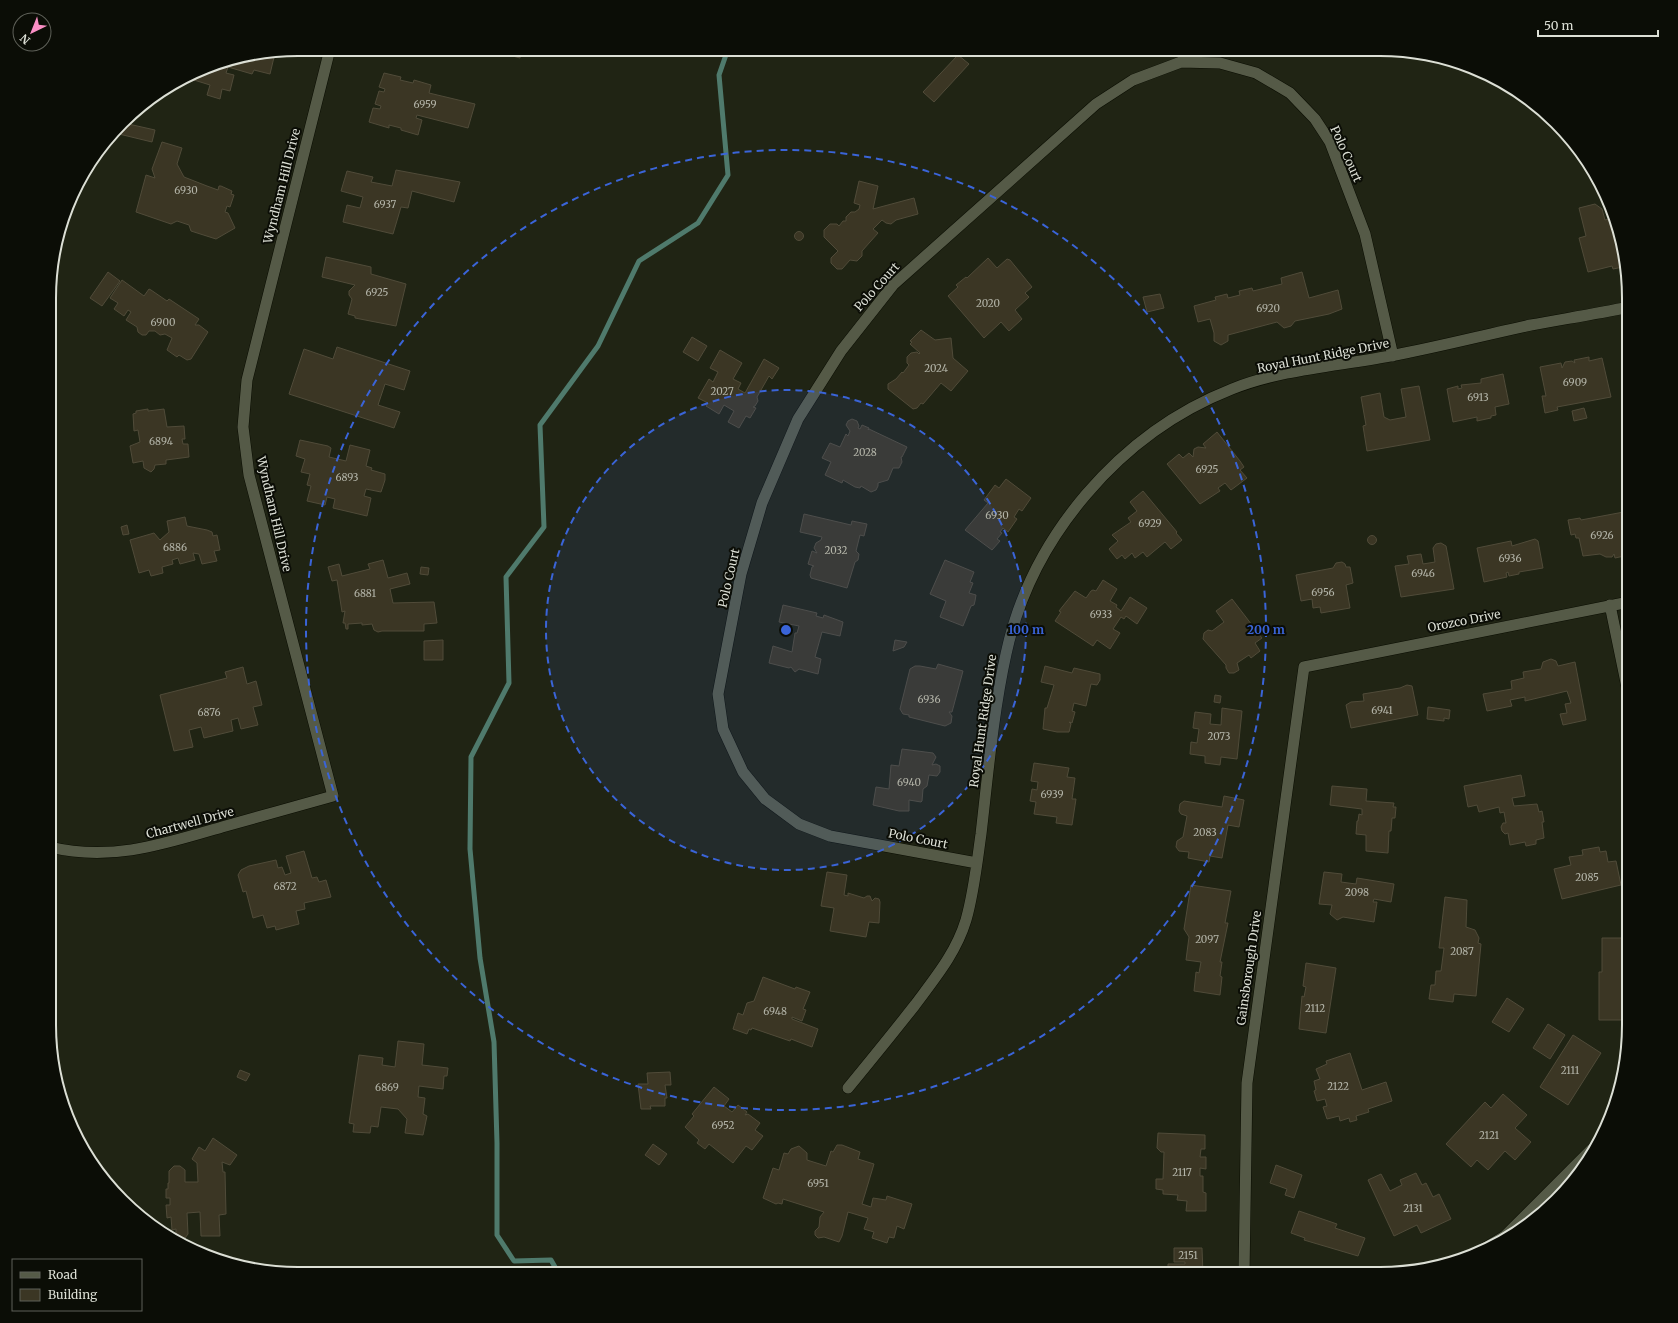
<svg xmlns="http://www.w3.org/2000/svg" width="1678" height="1323" font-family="Merriweather,serif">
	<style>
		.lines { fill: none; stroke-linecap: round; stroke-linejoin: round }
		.stream { stroke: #4f7a6c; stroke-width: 5 }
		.building { fill: #3b3624; stroke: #504b39 }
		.minor-casing { stroke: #0a0d02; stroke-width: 12 }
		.minor { stroke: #555a47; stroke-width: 11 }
		.ring { fill: none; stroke: #3a64d8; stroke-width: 2; stroke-dasharray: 7 5 }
		.labels { text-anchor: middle; stroke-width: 4; stroke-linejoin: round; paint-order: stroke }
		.number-label { font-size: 10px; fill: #b4b5a9 }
		.street-label { font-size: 12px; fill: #dcdfd5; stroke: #0b0d06 }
		.rim { fill: none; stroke: #dcdfd5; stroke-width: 2 }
		.centre { fill: #3a64d8; stroke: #0b0d06; stroke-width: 2 }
		.ring-label { font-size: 12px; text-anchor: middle; font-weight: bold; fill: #3a64d8; stroke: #0b0d06; stroke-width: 4; stroke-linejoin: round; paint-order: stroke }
	</style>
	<rect width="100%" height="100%" fill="#202414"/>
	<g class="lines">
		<path class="stream" d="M559,1274L551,1260L514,1261L497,1235V1143L494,1042L480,958L470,849L471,757L509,683L506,577L544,527L540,425L598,346L639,261L698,223L728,175L719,75L728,49"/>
	</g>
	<path class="building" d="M511,49H522L520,58L509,55Z
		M275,53L270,74L254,70L252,74L228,67L226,73L234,75L230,91L222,89L220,99L207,95L210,85L194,80L195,76L218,62Z
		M958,55L969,64L934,102L923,92Z
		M384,73L401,77L400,80L413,83L414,80L431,85L429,93L475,104L468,128L417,115L416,118L422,120L418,135L401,130V128L389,125V128L369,122L373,108L380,109L381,106L375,104L379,91L384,92L385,89L379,87Z
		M124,123L155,130L152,142L119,134Z
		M162,142L182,148L177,164L184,177L207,186L218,190L219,186H221L232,191L231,194L234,195L230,207L227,206L225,212L228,213L235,228L216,239L191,231L189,225L177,221L171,224L136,212L146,175L155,178L152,169Z
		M396,170L460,182L454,202L412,191L408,208L401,207L393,234L343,222L347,205L360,208L363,197L341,191L347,171L373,177L371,182L392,186Z
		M859,181L878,186L873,209L914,198L918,214L896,220L891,224L886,223L882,220L873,229L878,233L862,251V256L857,261L850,260L842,269H837L831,263V258L838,251L824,237V230L830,224H837L839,226L843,221H846V217L851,212H855L859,209L860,205L854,203Z
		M1595,204L1602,209L1605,220L1613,218L1623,267L1613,269L1612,266L1588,272L1579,238L1586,236L1579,208Z
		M794.5 236a4.5 4.5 0 1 1 9 0a4.5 4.5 0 1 1-9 0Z
		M326,257L371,267V274L406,284L396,326L355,318V316L348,314L352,299L349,295V291L355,285L322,277Z
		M988,258L997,268L1007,259L1010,260L1032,287L1025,293L1029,297L1015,310L1022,319L1009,331L1001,322L984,338L948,296L958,287L956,285L966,277L967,278Z
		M108,272L120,281L102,306L90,298Z
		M1302,272L1309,298L1338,290L1342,309L1329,314L1295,321L1291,326L1284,328L1277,322L1228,335V341L1221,345L1214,341V333L1210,319L1198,322L1194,306L1216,300L1215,297L1227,294L1228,298L1240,295L1239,291L1252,288L1253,291L1282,284L1281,278Z
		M122,280L144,296L149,289L151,290L167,301L169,299L199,319L195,325H199L208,332L191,359L187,360L179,355L177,357L167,350L172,338L165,334L160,335L155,331H149L146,335H142L138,332L137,327L126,320L131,312L128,310L124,316L114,309L118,303L110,298Z
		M1160,294L1164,308L1147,312L1143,297Z
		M921,330L935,340L951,338L953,358L968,371L951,391L941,383L923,404L921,403L917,408L913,409L888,389V384L896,379L902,372L903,373L909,365L907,363V357L911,353L917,352L919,354L920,353L910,344L912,342L910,341Z
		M692,337L707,346L698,361L683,352Z
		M337,347L410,371L404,390L385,384L378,405L400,412L394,428L289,394L304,349L333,359Z
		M720,350L742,363L733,379L741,383L738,389L745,393L764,359L779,368L772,379L769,376L757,397L758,401L755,406L753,407L756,408L750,418L746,416L739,428L728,422L734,411L724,405L719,414L706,406L708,403L698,398L709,379L713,382L718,372L710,368Z
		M1589,357V361L1602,358L1611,397L1557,407L1558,410L1545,413L1542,396H1546L1540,367L1561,363L1562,368L1565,362L1572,361L1575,363L1574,360Z
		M1503,374L1509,404L1495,407L1496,415L1491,416V418L1477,421V417L1453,422L1447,389L1458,386V389L1462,388L1461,385L1481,383V379Z
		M1419,386L1430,440L1367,451L1363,426L1366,425L1361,397L1380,393L1384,417L1390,420L1406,417L1401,389Z
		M1584,408L1587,418L1574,421L1572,411Z
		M148,409V411L164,409L167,427L184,426L185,439H182L183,444H188L189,457L166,460V464L155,465L154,469L151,472L144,468L143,461L133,463L130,446L140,442L138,430L134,431L133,414L136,413V411Z
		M852,419L857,421L859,426L858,428L860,429L862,425L869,428L868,430L869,429L907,447L902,457H901L902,462L899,468H893L888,480L878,483V486L876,490L871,492L861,486L860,488L855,487L843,480L842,483L825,475L831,462L822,458L830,443L840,447L846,434L848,436L850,431L846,425L848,421Z
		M1217,432L1240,461L1244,467L1240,470L1247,478L1231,490L1225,483L1218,488L1220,491L1200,504L1167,464L1179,454L1183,458L1189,453L1193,457L1194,449L1198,447L1206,448L1203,444Z
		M300,440L328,446L331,448L329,457L346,461L350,445L370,450L366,466L372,468L371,470L385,474V480L381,492L366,489L364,496L371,498L367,516L333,508L335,499L327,497L325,505L307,501L311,486L307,485L310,474L301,472L305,459L296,456Z
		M1006,479L1031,498L1022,511L1019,509L1014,517L1017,519L1008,532L1003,528L1000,532L1002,533L997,539L1000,541L992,550L965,530L988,503L984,500L995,485L999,488Z
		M1143,491L1177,532L1176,533L1182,540L1171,549L1165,542L1147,557L1143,552L1135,558L1132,553L1125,559L1122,555L1117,559L1109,549L1118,541L1112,535L1131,522L1128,518L1137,511L1130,502Z
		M1629,511V555L1615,558L1614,554L1612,557H1606L1600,554L1583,556L1579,538H1576L1575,534L1571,535L1568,520L1580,518L1581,520Z
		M804,514L851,525L852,521L867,524L864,536L860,535L856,551L859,554L858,560L855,562L847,588L811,578L810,575L812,567L814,566L808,564L812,551L817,553L814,548L816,543L821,540L822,537L800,532Z
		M185,517L187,526L207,530L212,532L213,536L217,535L220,550L214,551L217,561L202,564L199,554L193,553L195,560L180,564L178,558L172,560L173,564L162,567L163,573L151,576L149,570L139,573L130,540L154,533L160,540L169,532L167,521Z
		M127,525L129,534L123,535L121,527Z
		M1367.5 540a4.5 4.5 0 1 1 9 0a4.5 4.5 0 1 1-9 0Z
		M1535,539L1538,541L1543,568L1519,572V574L1509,576L1508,572L1506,573L1507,577L1484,582L1477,548L1511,541L1512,546Z
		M1441,543L1446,546L1454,589L1401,597L1395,566L1409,564L1407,556L1421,554L1423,564L1435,562L1433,548L1436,544Z
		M383,560L388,578L407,573L410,584L390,589L393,603L434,602L437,623L424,624V631H382L378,632L374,630L372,624L362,625V623L348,624V629H346L345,623H343L345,611L342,612L337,580L332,581L328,567L339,564L342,576L370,569L368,564Z
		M945,560L974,572L970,582L973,583L969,593L976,595L975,601L974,605L971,606L963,626L940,617L946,601L930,594Z
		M1342,562L1345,564L1346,567H1350L1353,583L1346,585L1350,608L1321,613L1320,607L1313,608L1312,599L1301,601L1296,575L1333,568L1336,563Z
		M421,567L429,568L428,575L420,574Z
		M1103,580L1117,589L1110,601L1117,605L1116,607L1121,611L1130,597L1147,608L1137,624L1126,616L1124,619L1121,617L1113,629L1120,633L1110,649L1097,640L1093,646L1055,621L1061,612L1059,611L1075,591L1086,598L1091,591L1093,590L1096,591Z
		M1232,599L1262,638L1255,643L1260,651L1251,658L1249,655L1237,663L1239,670L1234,673H1229L1226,668V665L1203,639L1204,633L1208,630L1212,631L1224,622L1216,611Z
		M783,605L817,613L816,616L823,618L824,615L843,622L840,636L822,632L815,657L821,659L818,674L799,669L795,672L791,667L789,668L769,663L773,646L792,652L795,633H797L799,626L779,622Z
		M443,640V660H424V641Z
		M895,640L907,642L904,647L893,651Z
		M1551,659L1556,661L1558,666L1575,662L1586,720L1563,725L1560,714L1567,713L1565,704L1571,703L1567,691L1525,701V697L1510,700L1512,706L1487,711L1483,694L1512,689L1511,681L1524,678L1523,672L1541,669L1543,662Z
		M938,664L963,671L952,712H949L952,716L951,723L945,726L909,717V715L903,714L900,709L910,669L915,666H920L936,669Z
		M1045,666L1072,673L1074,668L1100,674V680L1097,685L1091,684L1086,706L1074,703L1072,711L1075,712L1072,723L1069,722L1071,724L1069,732H1057L1043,729L1045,708H1047L1054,685L1041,682Z
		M243,667L247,684L256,681L262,705L253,707L258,725L241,729L238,718L231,720L233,731L204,738L201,727L189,730L193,747L174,751L160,695L227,678L225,672Z
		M1407,685L1412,686L1418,715L1351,728L1346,705L1351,702L1364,701L1363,694L1400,688Z
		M1215,695L1221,696L1220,703L1214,702Z
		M1428,707L1450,710L1449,719L1444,718V721L1427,719Z
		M1222,708L1242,711L1237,759L1221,757L1220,765L1205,763V756L1190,754L1191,742L1197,743L1199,729L1193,728L1195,712L1211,714L1210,724L1221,725Z
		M902,749L933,753L936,757L932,765L936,764L940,766V772L937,776L929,775L927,786L923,789L922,801L921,802L909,800V811H899L873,805L876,787L889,789L891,765L899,766Z
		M1034,763L1069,768L1067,777L1075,778L1072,799H1076L1072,825L1056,823L1057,817L1034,814L1036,802L1030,801L1032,789L1037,790L1038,782L1031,781Z
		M1521,775L1525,796L1512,798L1514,806L1537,804L1539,812L1542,811L1544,822H1542L1544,838L1536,840V844L1526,846L1525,842L1510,845L1508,833L1505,834L1502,831L1501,827L1503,823H1506L1504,812L1500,813L1499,807L1479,812L1477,805L1468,807L1464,786Z
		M1332,786L1367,789L1366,801L1394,803L1393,807H1396L1395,818H1392L1391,831H1389L1388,853L1366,851V835L1356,834L1357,821H1358L1359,814L1362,815V809L1330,805Z
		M1224,796L1244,800L1239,827L1228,825L1222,858L1210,856L1209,862L1188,858L1189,852L1179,851L1176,847L1177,841L1183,837L1187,816L1181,814L1179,811L1180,804L1184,801L1222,807Z
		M1599,847L1600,852L1606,851L1608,862L1616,861L1621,885L1562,899L1554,869L1571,865L1569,857L1583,855L1582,850Z
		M304,851L312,878L317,877L319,882L326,880L331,897L304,903L305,909L296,911L299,924L276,930L275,926L267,928L263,915L253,918L246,891L243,892L238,875L241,870L249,866L276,860L278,868L282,867L285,875L291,873L286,856Z
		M827,872L847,875L844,895L848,896V893L864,898L867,896H870L872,901L875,898L879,899L880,902L879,923L869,922L866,937L830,931L834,908L821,906Z
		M1324,872L1342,874L1341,882L1356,884L1357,878L1394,884L1391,902L1374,899L1373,902H1377L1374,922L1343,917L1337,920L1330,914L1332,905L1319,904Z
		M1191,885L1231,891L1225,923H1228L1220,962H1222L1220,976L1222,977L1220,995L1194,991L1196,972L1199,973L1201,962L1186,960L1189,937L1184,929Z
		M1445,897L1467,900L1466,927L1475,930L1479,938L1478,943L1481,944L1476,996L1454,994L1453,1002L1429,999L1431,985H1435L1436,971H1441L1444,948H1439Z
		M1602,938H1627V1005H1624V1020H1599V972H1602Z
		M1306,963L1336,968L1326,1033L1299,1029L1302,996L1304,997L1306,987L1303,986Z
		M763,977L795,989L796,987L810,992L803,1009L806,1010L802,1021L792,1017V1019L818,1029L812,1047L791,1039L790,1041L752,1028L751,1030L749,1029L747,1034L733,1029L738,1013L743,1015L747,1003L754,1001Z
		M1507,998L1524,1009L1509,1032L1492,1022Z
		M1548,1024L1565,1035L1550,1059L1533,1048Z
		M1573,1035L1601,1053L1568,1105L1540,1087Z
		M398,1041L424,1044L422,1065L448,1068L447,1076H444L443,1089L419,1086L418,1097L425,1098L423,1114L427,1116L423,1135L405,1133L407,1119L398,1109L381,1107L378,1127L371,1126L370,1133L353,1132L354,1124L349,1123L359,1055L383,1058L382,1065L395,1067Z
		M1350,1053L1362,1090L1386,1082L1392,1101L1368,1109L1369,1112L1356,1116L1357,1120L1350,1122L1349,1118L1340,1121L1339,1116L1327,1119L1323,1107L1327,1106L1325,1099L1317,1101L1314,1091L1316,1090L1314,1081L1320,1079L1316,1069L1327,1064L1326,1061Z
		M240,1070L250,1074L246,1081L237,1077Z
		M670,1072L671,1085H665L667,1098H665V1106H650L651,1109H641L638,1084H648L647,1073Z
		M714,1087L729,1099L724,1106L732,1112L738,1105L747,1112L745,1115L748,1114L760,1123L755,1130L763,1136L752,1150L746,1146L733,1163L709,1144L705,1149L697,1143L699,1140L685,1127L694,1116L692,1114Z
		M1503,1094L1527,1115L1515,1128L1531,1142L1515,1160L1505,1151L1488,1170L1477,1160L1471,1167L1446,1144L1485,1102L1491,1108Z
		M1158,1133L1205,1135V1149H1201L1200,1157H1206V1169L1200,1168V1176H1203V1192L1206,1193V1211H1186L1187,1201L1177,1200L1178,1195L1163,1194V1190L1156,1189V1179H1163L1164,1152H1161L1157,1148Z
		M213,1138L237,1155L230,1165L222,1162L223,1172H225L226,1214L219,1215L220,1236H201L200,1212L187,1213L188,1234L185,1238H180L176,1235V1229L172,1230L171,1217L167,1218L166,1205H170V1198H166V1189H168V1183H169V1171L174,1166H180L185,1170V1182H198L197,1163L192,1159L199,1147L205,1151Z
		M653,1144L667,1154L659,1165L645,1155Z
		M837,1145H842L860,1152L858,1159L874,1164L862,1204L871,1207L873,1198L886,1200L887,1196L912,1204L904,1229L897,1226L894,1238L889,1237L887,1243L872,1238L874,1232L864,1229L868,1218L848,1212L842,1236L839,1242L824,1237L818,1238L815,1235V1231L819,1227L820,1217L824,1212L783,1199L782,1204L778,1203L776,1204L763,1198L773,1168L779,1170L784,1153L788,1154L791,1149L799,1146L807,1153V1160L826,1166L831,1151L833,1152Z
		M1276,1165L1302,1175L1294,1198L1285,1195L1287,1189L1270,1183Z
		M1416,1173L1422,1185L1426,1183L1433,1197L1439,1194L1451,1219L1421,1233L1417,1225L1394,1236L1368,1180L1381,1174L1390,1191L1402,1185L1400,1180Z
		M1299,1211L1337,1224L1335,1228L1365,1238L1358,1256L1304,1240L1305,1238L1291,1233Z
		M1174,1248H1202L1203,1274H1168V1264H1185V1262H1174Z"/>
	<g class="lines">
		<g class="minor-casing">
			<path id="minor" d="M1610,605L1629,697
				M50,847C111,862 164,844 222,827C259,817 296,806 333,796L249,475L243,427L247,380L330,49
				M977,863L830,836L799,824L765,799L743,772L723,729L718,694L741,574L762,503L798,419L841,351L893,285L1096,104L1133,80L1181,62L1220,63L1256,73L1290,93L1315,119L1330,142L1365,234L1393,356
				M848,1088C871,1060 893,1033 915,1005C935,978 956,953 966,920C974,892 977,862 981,834C988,774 993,713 1006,654C1031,537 1120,433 1232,389C1282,369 1338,366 1390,356C1438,347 1484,335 1531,325C1563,319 1596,314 1629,307
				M1472,1256L1505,1236L1592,1149
				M1244,1274L1247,1083L1304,667L1629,602"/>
		</g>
		<use href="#minor" class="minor"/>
	</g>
	<circle cx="786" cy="630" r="240" fill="#3a64d8" fill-opacity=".12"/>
	<g class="ring">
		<circle cx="786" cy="630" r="240"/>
		<circle cx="786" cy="630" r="480"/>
	</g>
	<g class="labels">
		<g class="number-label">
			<text x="425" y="108">6959</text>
			<text x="186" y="194">6930</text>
			<text x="385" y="208">6937</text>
			<text x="377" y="296">6925</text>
			<text x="988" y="307">2020</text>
			<text x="1268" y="312">6920</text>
			<text x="163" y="326">6900</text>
			<text x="936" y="372">2024</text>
			<text x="1575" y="386">6909</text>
			<text x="722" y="395">2027</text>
			<text x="1478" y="401">6913</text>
			<text x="161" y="445">6894</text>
			<text x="865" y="456">2028</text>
			<text x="1207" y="473">6925</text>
			<text x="347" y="481">6893</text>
			<text x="997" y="519">6930</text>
			<text x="1150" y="527">6929</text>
			<text x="1602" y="539">6926</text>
			<text x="175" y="551">6886</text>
			<text x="836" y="554">2032</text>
			<text x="1510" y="562">6936</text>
			<text x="1423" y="577">6946</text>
			<text x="1323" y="596">6956</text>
			<text x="365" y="597">6881</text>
			<text x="1101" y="618">6933</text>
			<text x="929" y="703">6936</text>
			<text x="1382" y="714">6941</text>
			<text x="209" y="716">6876</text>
			<text x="1219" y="740">2073</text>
			<text x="909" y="786">6940</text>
			<text x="1052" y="798">6939</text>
			<text x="1205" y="836">2083</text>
			<text x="1587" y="881">2085</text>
			<text x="285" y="890">6872</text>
			<text x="1357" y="896">2098</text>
			<text x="1207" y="943">2097</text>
			<text x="1462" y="955">2087</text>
			<text x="1315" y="1012">2112</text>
			<text x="775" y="1015">6948</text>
			<text x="1570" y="1074">2111</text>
			<text x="1338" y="1090">2122</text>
			<text x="387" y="1091">6869</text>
			<text x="723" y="1129">6952</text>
			<text x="1489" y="1139">2121</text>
			<text x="1182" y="1176">2117</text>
			<text x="818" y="1187">6951</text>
			<text x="1413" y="1212">2131</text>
			<text x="1188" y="1259">2151</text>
		</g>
		<g class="street-label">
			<text transform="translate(1346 154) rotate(66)" y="4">Polo Court</text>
			<text transform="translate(282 186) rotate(-76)" y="4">Wyndham Hill Drive</text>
			<text transform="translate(877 287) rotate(-48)" y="4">Polo Court</text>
			<text transform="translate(1323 356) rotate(-11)" y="4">Royal Hunt Ridge Drive</text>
			<text transform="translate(274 514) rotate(77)" y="4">Wyndham Hill Drive</text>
			<text transform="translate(729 578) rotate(-77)" y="4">Polo Court</text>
			<text transform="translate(1464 621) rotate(-11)" y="4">Orozco Drive</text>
			<text transform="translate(983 721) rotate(-82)" y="4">Royal Hunt Ridge Drive</text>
			<text transform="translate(190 823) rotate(-15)" y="4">Chartwell Drive</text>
			<text transform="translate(918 839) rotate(11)" y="4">Polo Court</text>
			<text transform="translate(1249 968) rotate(-82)" y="4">Gainsborough Drive</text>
		</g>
	</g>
	<path d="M0 0H1678V1323H0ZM298 56H1380A242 242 0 0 1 1622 298V1025A242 242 0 0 1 1380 1267H298A242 242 0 0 1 56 1025V298A242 242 0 0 1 298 56Z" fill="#0b0d06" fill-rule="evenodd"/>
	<path class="rim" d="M298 56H1380A242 242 0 0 1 1622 298V1025A242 242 0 0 1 1380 1267H298A242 242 0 0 1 56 1025V298A242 242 0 0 1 298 56Z"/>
	<circle cx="786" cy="630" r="6" class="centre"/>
	<g class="ring-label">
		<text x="1026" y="634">100 m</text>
		<text x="1266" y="634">200 m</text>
	</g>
	<rect x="12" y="1259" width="130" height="52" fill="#0b0d06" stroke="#5f6159"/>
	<rect x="20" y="1272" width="20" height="6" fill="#555a47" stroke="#5f6159"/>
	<text x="48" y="1279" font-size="12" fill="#dcdfd5">Road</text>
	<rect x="20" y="1289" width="20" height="12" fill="#3b3624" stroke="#5f6159"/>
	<text x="48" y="1299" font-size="12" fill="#dcdfd5">Building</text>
	<g transform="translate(32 32) rotate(223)"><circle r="19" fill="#0b0d06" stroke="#5f6159"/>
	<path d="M0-3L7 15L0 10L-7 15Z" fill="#fb8fc5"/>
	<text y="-6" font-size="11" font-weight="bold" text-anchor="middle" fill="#dcdfd5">N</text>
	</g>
	<path d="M1538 30v6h120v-6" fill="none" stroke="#dcdfd5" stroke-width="2"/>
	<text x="1544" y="30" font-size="12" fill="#dcdfd5" stroke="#0b0d06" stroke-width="3" paint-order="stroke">50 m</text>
</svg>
